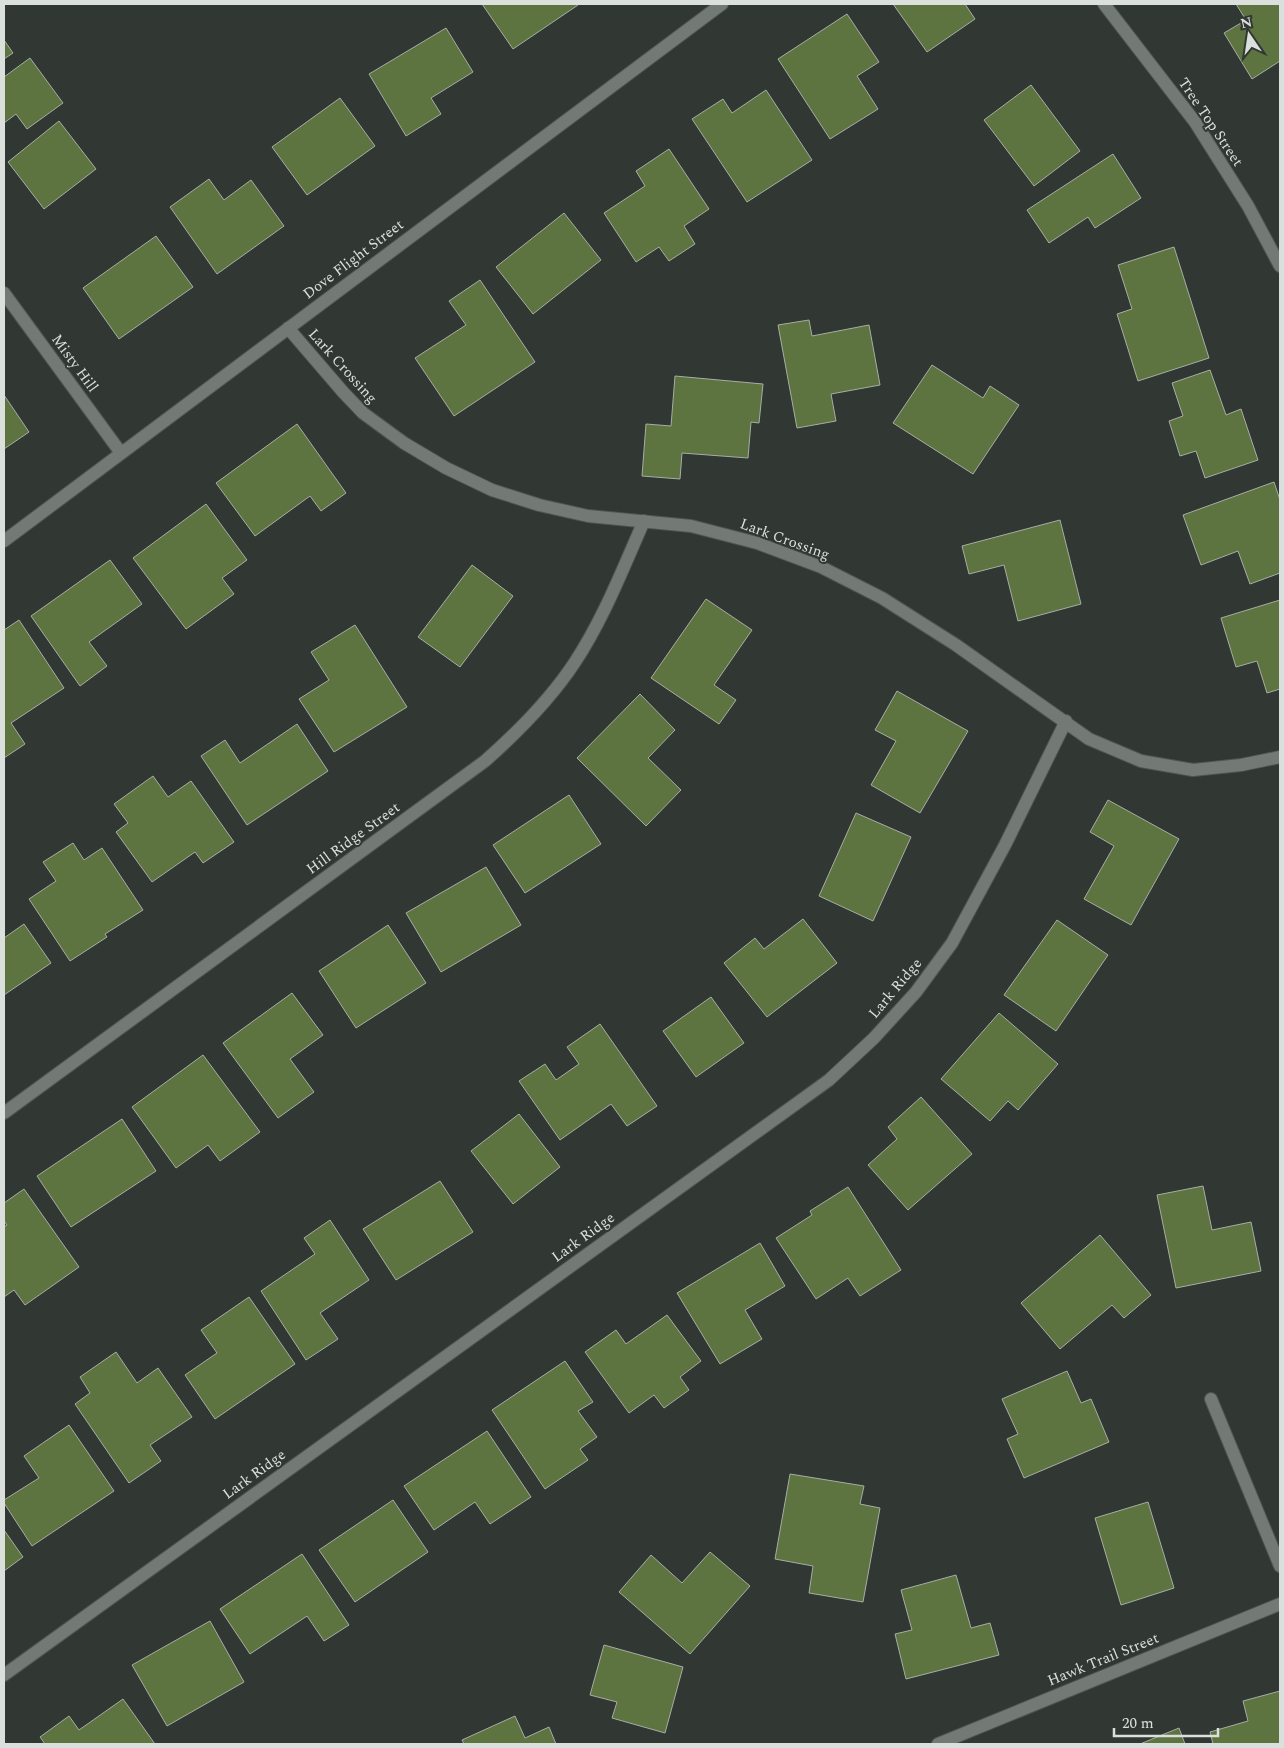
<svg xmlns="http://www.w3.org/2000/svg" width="1284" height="1748" font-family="Spectral,serif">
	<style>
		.building { fill: #5d7440; stroke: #a9ada6 }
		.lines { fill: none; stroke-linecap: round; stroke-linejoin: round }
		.minor-casing { stroke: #505551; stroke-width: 14 }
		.minor { stroke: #737a76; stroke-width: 12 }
		.labels { text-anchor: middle; stroke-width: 4; stroke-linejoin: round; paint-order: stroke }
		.street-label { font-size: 15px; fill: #dce0dd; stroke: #313733 }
	</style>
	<rect width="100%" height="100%" fill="#313733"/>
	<path class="building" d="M482,4H577L578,5L513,49Z
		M893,4H965L975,19L927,52Z
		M1236,4H1280V61L1252,79L1224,33L1246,20Z
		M847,14L879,62L857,76L878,109L830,139L778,59Z
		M446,28L473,72L431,98L441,114L406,136L369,74Z
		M4,40L13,53L4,59Z
		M30,58L63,103L27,129L16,114L4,123V77Z
		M1031,85L1080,151L1034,186L984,120Z
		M766,90L812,160L747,202L692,119L723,99L732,113Z
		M340,98L375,146L307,195L272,147Z
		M59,121L96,169L44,209L8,162Z
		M669,149L709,209L684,226L695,244L669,261L659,247L636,262L604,213L645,186L636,171Z
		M1113,154L1141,198L1095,228L1088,217L1049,243L1027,210Z
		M209,179L224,200L251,180L284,226L217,274L170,207Z
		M564,213L601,260L533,314L496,267Z
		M156,236L193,287L119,339L83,288Z
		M1174,247L1209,358L1138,381L1117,314L1132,309L1118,265Z
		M480,280L535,362L454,416L415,358L466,325L449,301Z
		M809,320L812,336L869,325L880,385L831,394L836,421L797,428L778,325Z
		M932,365L983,398L990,386L1019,405L973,474L893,423Z
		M1210,370L1226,415L1241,409L1258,460L1205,478L1196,451L1180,456L1169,421L1183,416L1172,383Z
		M675,376L763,384L759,423L751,422L748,458L682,453L680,479L642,476L646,424L671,426Z
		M4,395L29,432L4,449Z
		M297,424L346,493L321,511L310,496L255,536L216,483Z
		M1274,482L1280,500V573L1250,584L1238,551L1201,565L1183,515Z
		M206,504L247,560L222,578L234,594L186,629L133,558Z
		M1060,520L1081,604L1018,621L1004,565L969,574L962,546Z
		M110,560L142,604L89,642L107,666L80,686L31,616Z
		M472,565L513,596L460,667L418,637Z
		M706,599L752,630L714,685L736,700L719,724L651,678Z
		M1280,600V689L1267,693L1257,661L1236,667L1221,618Z
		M19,620L64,688L11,723L25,744L4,758V630Z
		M355,625L407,707L334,752L299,699L329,680L311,652Z
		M897,691L968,731L920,813L871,785L896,741L875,730Z
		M640,694L675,730L648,758L681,790L646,826L577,758Z
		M297,724L328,771L247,825L201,756L225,740L240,763Z
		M153,776L168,797L191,781L234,842L203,863L195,852L152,882L116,832L128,823L114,804Z
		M569,795L601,844L525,893L493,845Z
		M1108,800L1179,839L1131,925L1084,899L1114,846L1090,832Z
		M856,813L911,837L873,921L819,896Z
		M73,843L84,860L102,848L143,910L105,934L107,937L70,961L29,899L56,881L43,862Z
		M486,867L521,925L441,972L406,913Z
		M803,919L837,963L767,1017L724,963L755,938L764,949Z
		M1057,920L1108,955L1056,1031L1004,995Z
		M24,924L51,963L4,995V938Z
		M388,925L426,983L356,1028L319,971Z
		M292,993L323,1035L290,1059L314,1092L278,1118L223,1043Z
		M711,997L744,1043L696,1077L663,1031Z
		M999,1013L1058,1064L1018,1110L1008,1101L990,1121L941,1079Z
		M600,1024L657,1106L627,1126L611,1104L560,1140L519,1081L545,1064L556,1080L579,1064L567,1047Z
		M203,1055L260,1132L220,1161L208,1145L176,1168L132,1107Z
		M921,1097L972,1154L908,1210L868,1165L897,1139L888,1127Z
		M519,1114L560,1167L513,1204L471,1151Z
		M122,1119L156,1171L71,1227L37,1176Z
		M440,1181L473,1232L396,1280L363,1229Z
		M1203,1186L1212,1230L1251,1222L1261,1271L1176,1288L1157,1195Z
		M848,1187L901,1270L860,1296L848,1278L816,1299L776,1238L812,1215L810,1211Z
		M24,1189L79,1267L25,1305L14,1290L4,1297V1227L7,1225L4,1221V1203Z
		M330,1220L369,1280L320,1313L338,1339L306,1360L261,1291L315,1254L304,1238Z
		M1100,1235L1151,1295L1124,1318L1112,1305L1060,1349L1021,1303Z
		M760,1243L785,1286L745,1310L762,1339L720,1364L677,1293Z
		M249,1297L295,1364L215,1419L185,1375L217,1353L201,1330Z
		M667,1315L701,1361L680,1377L689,1390L664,1408L654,1395L629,1413L585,1352L616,1330L626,1344Z
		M116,1352L137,1383L158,1368L192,1417L150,1445L161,1461L129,1483L75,1404L90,1393L80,1377Z
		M565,1361L593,1402L578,1411L597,1437L580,1449L588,1460L545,1489L492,1410Z
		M1067,1371L1081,1403L1091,1399L1109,1442L1024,1478L1007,1439L1018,1434L1002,1399Z
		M69,1425L114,1491L32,1546L4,1503V1500L39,1478L24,1456Z
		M487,1431L531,1497L490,1524L475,1502L434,1530L404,1486Z
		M790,1474L864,1486L860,1504L880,1508L863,1602L809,1593L813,1566L775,1559Z
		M393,1500L428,1552L355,1602L319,1550Z
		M1148,1502L1174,1588L1121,1605L1095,1518Z
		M4,1530L23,1557L4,1571Z
		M710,1552L750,1586L690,1654L619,1592L651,1555L682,1583Z
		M302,1554L349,1625L324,1641L307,1616L250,1654L220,1609Z
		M956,1575L971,1628L990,1623L999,1655L906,1679L895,1634L912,1630L901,1590Z
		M210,1621L244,1682L167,1726L132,1665Z
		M604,1645L683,1667L665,1733L612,1718L617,1702L590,1695Z
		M1280,1691V1744H1213L1210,1732L1248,1721L1243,1701Z
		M123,1699L155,1744H45L40,1737L69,1716L79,1730Z
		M515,1716L525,1738L549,1727L556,1744H464L462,1740Z
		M1179,1728L1185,1744H1140Z"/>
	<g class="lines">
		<g class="minor-casing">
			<path id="minor" d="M1104,4L1195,122L1248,206L1280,266
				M4,293L121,453
				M288,328L343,392L363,413L404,443L446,468L492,490L539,505L588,516L691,526L757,543L821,567L882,598L956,645L1089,739L1141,761L1193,770L1241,765L1280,757
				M4,541L722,4
				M4,1113L485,761C519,731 550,700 575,662C604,618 623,568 644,521
				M1211,1399L1280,1566
				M4,1675L829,1080L874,1038L916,992L952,943L1005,845L1066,721
				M938,1744L1280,1604"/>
		</g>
		<use href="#minor" class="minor"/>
	</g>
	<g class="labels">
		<g class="street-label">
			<text transform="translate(1211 122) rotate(56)" y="5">Tree Top Street</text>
			<text transform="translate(353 259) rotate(-37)" y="5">Dove Flight Street</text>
			<text transform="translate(75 363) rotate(54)" y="5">Misty Hill</text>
			<text transform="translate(343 366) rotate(48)" y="5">Lark Crossing</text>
			<text transform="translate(785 539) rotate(20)" y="5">Lark Crossing</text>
			<text transform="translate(353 838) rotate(-36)" y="5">Hill Ridge Street</text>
			<text transform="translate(895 988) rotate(-50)" y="5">Lark Ridge</text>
			<text transform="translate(583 1237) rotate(-36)" y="5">Lark Ridge</text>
			<text transform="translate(254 1474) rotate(-36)" y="5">Lark Ridge</text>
			<text transform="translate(1103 1659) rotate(-22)" y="5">Hawk Trail Street</text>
		</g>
	</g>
	<rect width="1284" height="1748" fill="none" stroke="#dce0dd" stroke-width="10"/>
	<g transform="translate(1249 35) rotate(347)" stroke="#313733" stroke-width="4" paint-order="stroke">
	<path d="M0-4L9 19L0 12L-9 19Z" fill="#dce0dd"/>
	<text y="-8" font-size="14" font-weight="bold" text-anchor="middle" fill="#dce0dd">N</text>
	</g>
	<path d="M1114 1728v8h104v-8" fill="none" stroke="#dce0dd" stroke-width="2.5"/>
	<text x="1122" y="1728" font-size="15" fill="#dce0dd" stroke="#313733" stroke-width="4" paint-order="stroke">20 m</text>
</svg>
